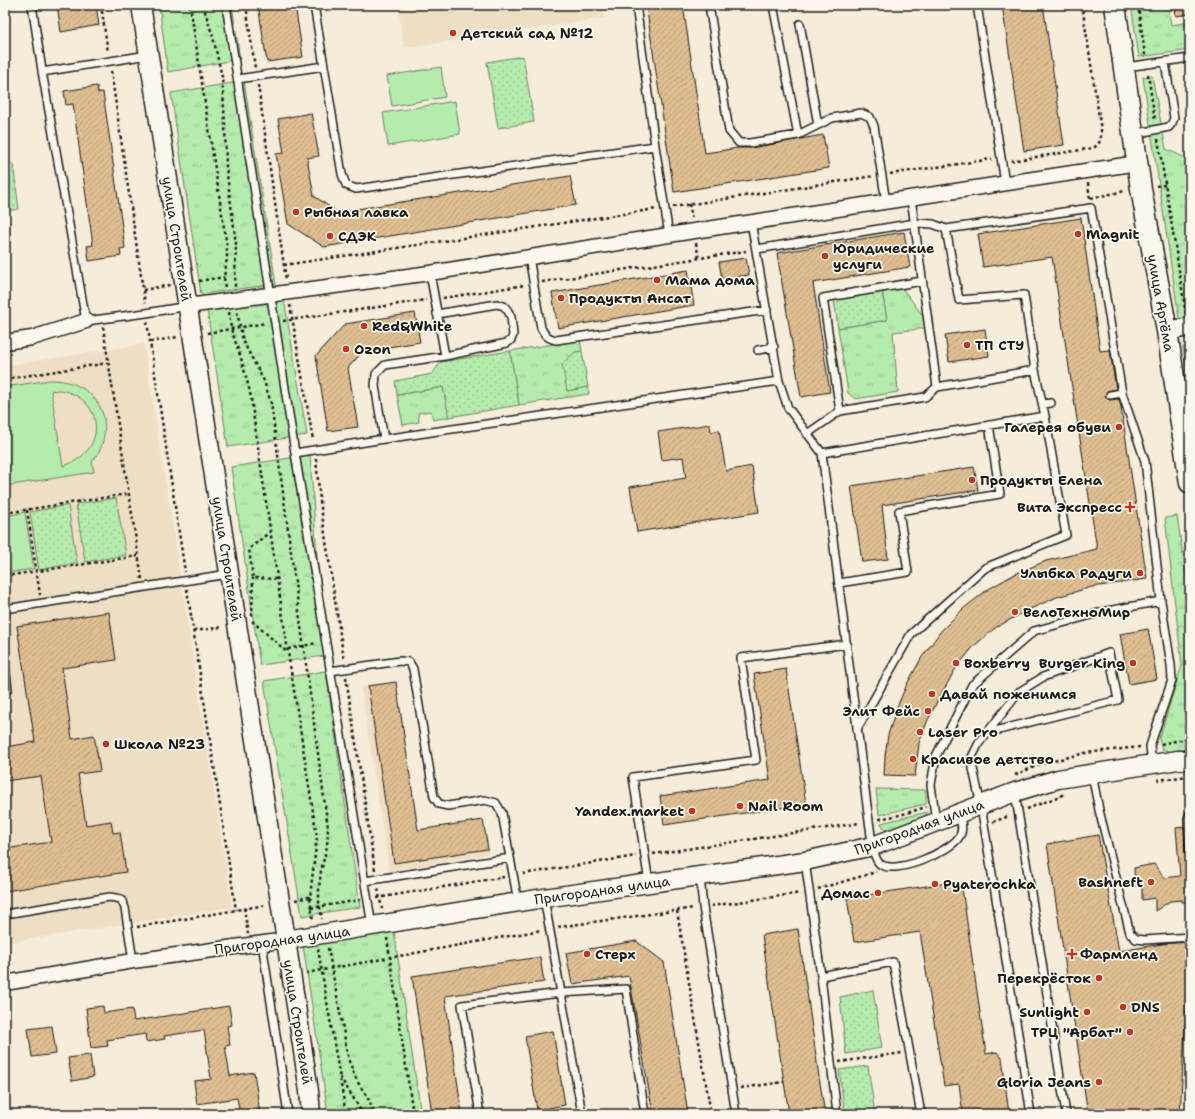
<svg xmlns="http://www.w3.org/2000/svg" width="1195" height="1119" font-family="'Shantell Sans',sans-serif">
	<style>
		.built { fill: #eedec4 }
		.grass { fill: url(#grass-tufts); stroke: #688464 }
		.park { fill: url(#park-dots); stroke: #688464 }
		.garden { fill: #b5ebad; stroke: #688464; fill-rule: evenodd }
		.building { fill: url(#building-hatch); stroke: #1c1c1c }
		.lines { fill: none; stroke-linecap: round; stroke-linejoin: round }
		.service-casing { stroke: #1c1c1c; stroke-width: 10 }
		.minor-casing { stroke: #1c1c1c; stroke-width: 17 }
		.tertiary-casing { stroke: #1c1c1c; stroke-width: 21 }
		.secondary-casing { stroke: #1c1c1c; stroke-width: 23 }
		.path { stroke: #1c1c1c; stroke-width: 2.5; stroke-dasharray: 3 3; stroke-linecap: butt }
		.service { stroke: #fbf7ec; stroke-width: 7 }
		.minor { stroke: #fbf7ec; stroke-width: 14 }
		.tertiary { stroke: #fbf7ec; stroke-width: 18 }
		.secondary { stroke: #fbf7ec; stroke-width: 20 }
		.poi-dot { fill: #c8321e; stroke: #fbf7ec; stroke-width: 1.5 }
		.labels { text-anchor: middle; stroke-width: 3.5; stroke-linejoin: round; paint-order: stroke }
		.poi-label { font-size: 14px; font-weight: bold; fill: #1c1c1c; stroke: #fbf7ec; text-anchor: start }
		.street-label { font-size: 14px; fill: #1c1c1c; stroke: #fbf7ec }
	</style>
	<defs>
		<pattern id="grass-tufts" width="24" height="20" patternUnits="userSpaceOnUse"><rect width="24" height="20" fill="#b5ebad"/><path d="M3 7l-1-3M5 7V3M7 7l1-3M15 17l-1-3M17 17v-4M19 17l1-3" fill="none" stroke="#9bc994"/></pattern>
		<pattern id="park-dots" width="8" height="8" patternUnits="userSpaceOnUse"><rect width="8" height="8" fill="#b5ebad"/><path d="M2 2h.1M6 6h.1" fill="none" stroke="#9bc994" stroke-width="1.8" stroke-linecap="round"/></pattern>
		<pattern id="building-hatch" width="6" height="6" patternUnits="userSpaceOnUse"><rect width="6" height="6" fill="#dfbe91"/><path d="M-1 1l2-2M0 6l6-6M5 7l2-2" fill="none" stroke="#bfa37c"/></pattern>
	</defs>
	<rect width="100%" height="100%" fill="#f5ecda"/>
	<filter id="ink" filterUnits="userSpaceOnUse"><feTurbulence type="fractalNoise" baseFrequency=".025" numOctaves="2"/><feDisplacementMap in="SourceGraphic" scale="8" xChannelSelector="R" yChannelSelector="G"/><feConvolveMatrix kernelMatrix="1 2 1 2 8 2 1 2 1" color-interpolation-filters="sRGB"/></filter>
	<g filter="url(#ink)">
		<path class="built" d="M398,5H602L604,18L404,48Z
			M144,344L232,907L5,943V366Z
			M368,686L394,862L488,849V854L389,871L361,688Z"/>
		<path class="grass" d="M159,5H232L240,59L168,72Z
			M1131,5H1168L1171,25L1190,22V50L1139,57Z
			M1152,76L1166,149L1190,160V324L1180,325L1143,77Z
			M244,81L276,284L201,294L171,93Z
			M903,289L926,320L928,328L893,332L898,392L855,399L848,393L838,328L887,320L882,291Z
			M284,299L307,435L228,447L207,310Z
			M580,340L582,351L575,352L567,391L588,387L589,394L519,405L510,351Z
			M1190,345V395L1183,347Z
			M443,387L449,417L433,420L431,411L418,413L419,422L403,425L397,395Z
			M310,455L324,656L260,665L231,467Z
			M1177,516L1190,602V751L1177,754L1162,749L1159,739L1182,665L1165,518Z
			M326,671L360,907L302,916L264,681Z
			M876,789L926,790V804L879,815Z
			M927,812L926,816L924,819L890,829L884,828L881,823Z
			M394,931L421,1114H328L303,945Z"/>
		<path class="park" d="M523,56L534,122L498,128L487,62Z
			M13,164L19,209L5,211V165Z
			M882,291L887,320L838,328L834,300Z
			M510,351L519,405L449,417L443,387L397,395L395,381L432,374L441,362Z
			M582,351L588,387L567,391L562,364L575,352Z
			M116,498L126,555L85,562L76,504Z
			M68,505L77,563L39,570L30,512Z
			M873,990L882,1048L846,1054L840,997Z
			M868,1066L875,1114H845L839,1070Z"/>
		<path class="garden" d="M441,67L445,97L392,106L387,76Z
			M455,101L460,134L388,146L383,113Z
			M50,380C84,379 112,405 103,440C102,448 97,455 92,462L94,472L5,486V387ZM59,390C106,397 108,453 63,466L51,391Z
			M25,512L34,569L5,573V516Z"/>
		<path class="building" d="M57,5H96L99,25L61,32Z
			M258,5H295L303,57L267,62Z
			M646,5H683L705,153L738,148H751L823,135L829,168L674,192Z
			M1002,5H1043L1064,145L1024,151Z
			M1175,5H1190V14L1176,16Z
			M97,86L98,93L103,92L125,248L120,249L121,256L89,261L87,246L93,245L73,104L66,105L64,91Z
			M311,113L319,156L307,158L314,196L337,212L570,176L576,205L324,247L288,224L276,154L284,153L278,119Z
			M1081,218L1100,351L1110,350L1116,389L1107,391L1105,396L1109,400L1119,399L1121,407L1147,579L1092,587L1057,597L1026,611L995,628L974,646L956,668L938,700L927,722L919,743L915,776L884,775L885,756L888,735L897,707L907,684L922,657L941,631L963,609L987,590L1015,574L1046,561L1097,549L1052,257L983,267L978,234Z
			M904,232L910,267L813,283L830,392L801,397L777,253Z
			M746,258L749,275L722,279L719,262Z
			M688,270L694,305L558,328L552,293Z
			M415,313L420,342L363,351L348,368L358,427L328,431L316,356L345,324Z
			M985,329L989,356L949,362L945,335Z
			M710,424L711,432L719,430L726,471L752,466L759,512L637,532L630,487L686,478L683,457L662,460L658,432Z
			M974,467L978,490L882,505L888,559L862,562L851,486Z
			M109,612L116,660L62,668L72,739L94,735L100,771L78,774L86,825L111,821L113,833L120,832L126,872L5,891V849L51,842L41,776L5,781V747L35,742L17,626Z
			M1148,629L1157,679L1129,684L1120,634Z
			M786,669L806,804L664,825L660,796L770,780L754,674Z
			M396,682L418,830L483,820L488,849L394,863L368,686Z
			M1184,827L1185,853L1187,856L1190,857V902H1182V900L1170,901L1155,911V898L1142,900V886H1135L1134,868L1154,864L1164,878L1180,876L1176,828Z
			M1098,835L1119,951L1162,944L1190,942L1180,1114H1088L1047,844Z
			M953,882L957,883L962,888L986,1054L997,1052L1002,1058L1009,1114H963L959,1084L944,1086L920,932L854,942L847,898Z
			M798,929L819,1077L825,1114H789L784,1082L762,935Z
			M636,941L664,962L688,1114H653L629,976L572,984L566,953Z
			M540,957L544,982L445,996L462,1114H432L412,976Z
			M103,1006L104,1013L132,1009L134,1021L229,1006L232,1025L227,1026L230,1045L225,1046L230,1076L254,1072L260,1114H240L237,1098L197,1104L194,1081L211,1079L204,1030L164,1036L165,1039L146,1042L145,1034L107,1040L108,1046L91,1048L86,1008Z
			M52,1026L56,1054L32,1057L28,1029Z
			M553,1031L565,1105L537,1110L525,1036Z
			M90,1055L93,1077L72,1081L68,1058Z"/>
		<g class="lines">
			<g class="service-casing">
				<path id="service" d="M32,5L43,77L86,321L146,313L188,306
					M226,5L295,453L372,926
					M314,5L324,66
					M636,5L655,146
					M709,5L729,131L739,143H750L798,135L832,118L861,113L870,117L874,126L886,202
					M773,5L798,135
					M977,5L1005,183
					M800,24L818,125
					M1126,67L1190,58
					M42,72L148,55
					M238,79L324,66L342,174L346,185L356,189L655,146L669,235
					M1134,134L1169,127L1172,123L1174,118L1165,62
					M751,222L779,381L788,408L822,453L869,821C871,832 872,856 879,863C892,877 950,852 959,837C964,831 961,821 959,813
					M946,229L1091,208L1122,393L1145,461L1161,601L1171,665L1172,680L1150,746L1152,764
					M757,249L915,223L933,224L946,229L959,300L1024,295L1035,370L1045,416L1066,535L985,568L911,634L857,729
					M529,257L541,328C545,336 548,338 556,340L767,310
					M430,273L445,356
					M758,350L774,347
					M937,387L1035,370
					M1110,395L1122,393
					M1043,404L1051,403
					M840,411L823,298L922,281
					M807,434L840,411L925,397L937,387L911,198
					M384,439L779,381
					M295,453L384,439L375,386L376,374L385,365L445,356L507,343L511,340L513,335L511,317L508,311L504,306L497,304L437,314
					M822,453L1045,416
					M839,583L908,572L899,511L1000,494L989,425
					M5,609L228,574
					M5,667L8,689L5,690
					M330,671L400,661L409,662L413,669L434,797L439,804L448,806L485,800L496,803L502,813L518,902
					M987,733L1118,700L1109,653L1043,677L1019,692L979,743L971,759L981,806L1031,1114
					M1092,774L1099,810L1130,933L1136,939L1145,940L1190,937
					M1015,792L1066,1114
					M1190,814L1188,818L1190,852
					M936,822L931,785L936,756L972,685L1034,631L1102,612L1161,601
					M805,861L821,976L837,1114
					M700,877L703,907L736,1114
					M365,881L510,858
					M649,883L633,777L756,760L741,658L847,644
					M544,898L561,993L626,989L645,1114
					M5,914L110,897L121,899L125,908L133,961
					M262,943L288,1114
					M821,976L893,962L921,1114
					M480,1114L462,1005L561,993L582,1114"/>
			</g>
			<g class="minor-casing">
				<path id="minor" d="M188,306L430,273L694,231L1138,163
					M5,342L32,338L86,321
					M5,983L133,961L286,940"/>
			</g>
			<g class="tertiary-casing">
				<path id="tertiary" d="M141,5L286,940L309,1091L311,1114
					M1167,331L1190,327
					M286,940L544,898L805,861L873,846L1015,792L1058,779L1178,760H1190"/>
			</g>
			<g class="secondary-casing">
				<path id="secondary" d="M1115,5L1141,189L1167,331L1190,483"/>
			</g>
			<path class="path" d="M101,5L108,52
				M190,5L227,247V258L224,277L225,289
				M203,5L213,37L222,77L225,124L226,167L236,243L235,287
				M246,5L255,68
				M1138,5L1145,55
				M111,71L145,303
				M1148,74L1155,120
				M258,85L286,280
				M1158,139L1186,314
				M1011,161L1093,148C1101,144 1101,138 1101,130L1082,5
				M890,174L992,159
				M1088,183L1090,200
				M1156,186L1165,185
				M1091,198L1125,191
				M689,204L692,218
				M673,207L874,176
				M696,243L699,258
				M284,265L656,209
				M199,281L224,277
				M542,282L746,251
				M143,290L170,285
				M443,298L525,285
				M290,305L313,440
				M229,312L231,329L241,358L250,392L288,652L317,837L310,897L313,921
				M237,312L243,341L264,381L271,403L328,828L327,846L321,871L319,888V902L322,919
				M283,321L426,300
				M147,322L185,572
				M103,327L142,579
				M207,333L266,323
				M150,342L178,337
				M5,379L108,363
				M316,459L320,501L344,660
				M27,510L40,595
				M5,513L128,494
				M271,531L249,549L253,578L278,579
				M5,576L138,556
				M187,589L236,910
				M252,616L253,578
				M252,621L287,652
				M194,631L223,627
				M288,649L317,643
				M346,677L375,870
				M1161,744L1190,738
				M1015,775L1041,764L1085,753L1140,747
				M1157,780L1190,776
				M1027,809L1065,794
				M879,819L900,815L926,807
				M993,822L1009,816
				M653,854L860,823
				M523,874L636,856
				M378,889L382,909
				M818,889L876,872
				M377,898L504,877
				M295,900L310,897
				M711,906L801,893
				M244,908L248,934
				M311,908L360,900
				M677,911L711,1114
				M137,927L266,905
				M558,927L694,908
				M387,938L413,1114
				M328,948L349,1061L357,1081L369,1100L375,1114
				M318,949L346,1114
				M306,973L542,930
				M839,1062L902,1053
				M340,1077L359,1107L362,1114
				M741,1088L784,1082"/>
			<use href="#service" class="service"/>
			<use href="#minor" class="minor"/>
			<use href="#tertiary" class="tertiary"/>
			<use href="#secondary" class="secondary"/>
		</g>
	</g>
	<g class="poi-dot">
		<circle cx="453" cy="33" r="4"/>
		<circle cx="296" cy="212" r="4"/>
		<circle cx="1078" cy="234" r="4"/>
		<circle cx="330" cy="236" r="4"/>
		<circle cx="825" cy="256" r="4"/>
		<circle cx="657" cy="280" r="4"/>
		<circle cx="561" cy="298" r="4"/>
		<circle cx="364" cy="326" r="4"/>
		<circle cx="967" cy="345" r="4"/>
		<circle cx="346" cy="349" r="4"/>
		<circle cx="1119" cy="427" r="4"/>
		<circle cx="972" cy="480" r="4"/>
		<path d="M1128 501h4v4h4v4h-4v4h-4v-4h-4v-4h4z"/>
		<circle cx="1140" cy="573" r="4"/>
		<circle cx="1015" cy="612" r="4"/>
		<circle cx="956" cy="663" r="4"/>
		<circle cx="1133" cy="663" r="4"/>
		<circle cx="932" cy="694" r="4"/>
		<circle cx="928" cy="711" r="4"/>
		<circle cx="920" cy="732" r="4"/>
		<circle cx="106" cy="744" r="4"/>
		<circle cx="913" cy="759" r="4"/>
		<circle cx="740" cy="806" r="4"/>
		<circle cx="692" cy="811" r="4"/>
		<circle cx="1151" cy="882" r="4"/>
		<circle cx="935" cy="884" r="4"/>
		<circle cx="878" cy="893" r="4"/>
		<circle cx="587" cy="954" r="4"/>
		<path d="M1070 948h4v4h4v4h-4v4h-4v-4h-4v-4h4z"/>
		<circle cx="1099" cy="978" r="4"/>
		<circle cx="1123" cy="1007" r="4"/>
		<circle cx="1087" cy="1012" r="4"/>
		<circle cx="1130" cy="1032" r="4"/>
		<circle cx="1099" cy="1082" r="4"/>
	</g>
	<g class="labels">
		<g class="poi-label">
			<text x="461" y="38">Детский сад №12</text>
			<text x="304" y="217">Рыбная лавка</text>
			<text x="1086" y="239">Magnit</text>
			<text x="338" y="241">СДЭК</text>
			<text x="833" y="253">Юридические<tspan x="833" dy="16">услуги</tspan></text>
			<text x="665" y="285">Мама дома</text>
			<text x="569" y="303">Продукты Ансат</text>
			<text x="372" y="331">Red&amp;White</text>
			<text x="975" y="350">ТП СТУ</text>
			<text x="354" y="354">Ozon</text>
			<text x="1111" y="432" text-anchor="end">Галерея обуви</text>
			<text x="980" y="485">Продукты Елена</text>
			<text x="1122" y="512" text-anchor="end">Вита Экспресс</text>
			<text x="1132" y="578" text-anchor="end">Улыбка Радуги</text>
			<text x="1023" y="617">ВелоТехноМир</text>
			<text x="964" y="668">Boxberry</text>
			<text x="1125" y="668" text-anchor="end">Burger King</text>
			<text x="940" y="699">Давай поженимся</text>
			<text x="920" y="716" text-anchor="end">Элит Фейс</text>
			<text x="928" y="737">Laser Pro</text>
			<text x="114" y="749">Школа №23</text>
			<text x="921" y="764">Красивое детство</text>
			<text x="748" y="811">Nail Room</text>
			<text x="684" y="816" text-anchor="end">Yandex.market</text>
			<text x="1143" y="887" text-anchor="end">Bashneft</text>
			<text x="943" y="889">Pyaterochka</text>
			<text x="870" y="898" text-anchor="end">Домас</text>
			<text x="595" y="959">Стерх</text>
			<text x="1080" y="959">Фармленд</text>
			<text x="1091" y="983" text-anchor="end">Перекрёсток</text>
			<text x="1131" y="1012">DNS</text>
			<text x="1079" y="1017" text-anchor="end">Sunlight</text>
			<text x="1122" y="1037" text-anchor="end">ТРЦ "Арбат"</text>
			<text x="1091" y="1087" text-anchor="end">Gloria Jeans</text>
		</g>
		<g class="street-label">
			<text transform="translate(177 239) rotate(81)" y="5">улица Строителей</text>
			<text transform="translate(1161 303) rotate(80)" y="5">улица Артёма</text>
			<text transform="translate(227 559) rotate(81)" y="5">улица Строителей</text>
			<text transform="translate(919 827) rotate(-20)" y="5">Пригородная улица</text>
			<text transform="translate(602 890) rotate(-8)" y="5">Пригородная улица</text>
			<text transform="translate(282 940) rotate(-8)" y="5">Пригородная улица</text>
			<text transform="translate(298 1022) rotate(81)" y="5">улица Строителей</text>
		</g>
	</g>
	<rect width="1195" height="1119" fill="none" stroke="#fbf7ec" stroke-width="20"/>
	<rect x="10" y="10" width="1175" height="1099" fill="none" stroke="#1c1c1c" stroke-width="1.5" filter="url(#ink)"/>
</svg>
